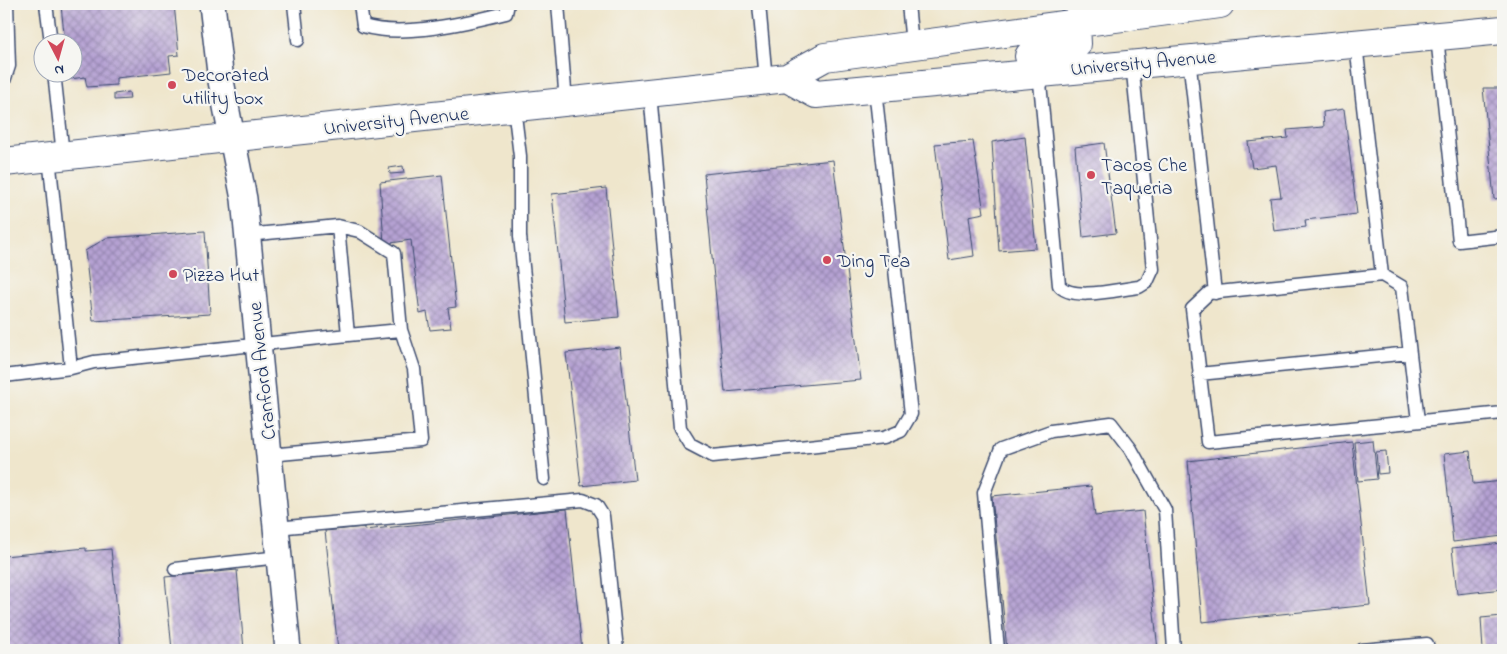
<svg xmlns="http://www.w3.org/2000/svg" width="1507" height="654" font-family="'Indie Flower',sans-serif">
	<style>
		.building { fill: url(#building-cross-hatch) }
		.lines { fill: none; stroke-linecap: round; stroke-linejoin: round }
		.lane-casing { stroke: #3b4a6e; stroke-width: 15 }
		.street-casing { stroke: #3b4a6e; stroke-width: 28 }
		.primary-casing { stroke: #3b4a6e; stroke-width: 30 }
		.lane { stroke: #fff; stroke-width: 12 }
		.street { stroke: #fff; stroke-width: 25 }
		.primary { stroke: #fff; stroke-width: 28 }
		.poi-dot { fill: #d1495b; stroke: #f6f6f2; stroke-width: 2 }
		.labels { text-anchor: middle; stroke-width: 4.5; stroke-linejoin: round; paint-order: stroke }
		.street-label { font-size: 20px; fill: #1b2f5e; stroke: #f6f6f2 }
		.poi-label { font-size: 20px; fill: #1b2f5e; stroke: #f6f6f2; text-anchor: start }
	</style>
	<defs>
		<pattern id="building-cross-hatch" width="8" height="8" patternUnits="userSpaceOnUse" patternTransform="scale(1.25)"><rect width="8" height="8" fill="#b6a2d3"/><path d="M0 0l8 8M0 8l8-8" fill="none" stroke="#9384ae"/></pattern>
	</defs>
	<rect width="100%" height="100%" fill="#f6f6f2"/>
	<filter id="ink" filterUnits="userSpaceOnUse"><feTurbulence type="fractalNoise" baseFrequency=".02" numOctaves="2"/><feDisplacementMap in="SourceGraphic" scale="10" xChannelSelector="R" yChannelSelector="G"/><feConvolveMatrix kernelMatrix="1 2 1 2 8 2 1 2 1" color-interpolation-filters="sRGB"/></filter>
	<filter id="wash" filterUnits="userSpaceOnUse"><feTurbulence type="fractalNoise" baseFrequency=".0096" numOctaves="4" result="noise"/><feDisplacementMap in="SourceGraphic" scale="20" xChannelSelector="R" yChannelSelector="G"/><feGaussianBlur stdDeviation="1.12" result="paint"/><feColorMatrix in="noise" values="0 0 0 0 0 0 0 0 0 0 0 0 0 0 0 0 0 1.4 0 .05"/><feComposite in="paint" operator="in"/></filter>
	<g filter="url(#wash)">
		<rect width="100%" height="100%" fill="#efe6cc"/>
		<g id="blocks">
			<path class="building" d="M88,4H174L179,55L169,56L171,72L116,78V85L87,87L85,77L70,79L69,72H72V42H65L61,6Z
				M1483,88H1503V198L1494,199Z
				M129,92L130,99L114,100V94Z
				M1344,109L1357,214L1305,220L1306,227L1274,231L1270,198L1281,197L1276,165L1252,168L1248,142L1288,138L1287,130L1324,127L1323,112Z
				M1025,137L1036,248L999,251L992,142Z
				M973,141L984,213L969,216L974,256L949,260L935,144Z
				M1104,143L1116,233L1083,237L1075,147Z
				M833,160L861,380L725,392L704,174Z
				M403,166L404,173L390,174L389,168Z
				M442,175L456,307L448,308L451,328L430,330L427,312L420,314L411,240L384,244L380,182Z
				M606,188L619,317L565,322L552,194Z
				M205,231L210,314L93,321L85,251L106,238Z
				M620,347L635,480L581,486L566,353Z
				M1373,440L1377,479L1358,481L1354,442Z
				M1352,442L1370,605L1202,622L1188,461Z
				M1386,451L1388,473L1378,474L1376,452Z
				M1470,451L1473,484L1503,481V536L1453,542L1444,454Z
				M1091,486L1095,516L1143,511L1158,650H1007L992,496Z
				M567,509L582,650H338L325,531L364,527V530Z
				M1503,543V589L1457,594L1452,548Z
				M86,548V551L111,549L121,650H4V556Z
				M237,570L244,650H172L165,577Z
				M1503,616V650H1483L1481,618Z"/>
		</g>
	</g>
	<g filter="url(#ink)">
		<use href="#blocks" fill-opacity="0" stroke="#3b4a6e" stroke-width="1"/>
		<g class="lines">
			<g class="lane-casing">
				<path id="lane" d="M46,4L51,42
					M294,4L298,40
					M360,4L363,26C402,38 466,23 506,13L508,4
					M558,4L566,102
					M759,4L766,80
					M908,4L912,44
					M1074,4L1076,24
					M1437,37L1459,241L1503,236
					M1356,44L1382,275
					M1189,58L1215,293
					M54,72L63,155
					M1039,72L1059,285C1071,302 1120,289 1139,287L1147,282L1153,269L1132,63
					M4,81L9,66L7,4
					M650,93L680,428L690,444L713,456L884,438L901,431L911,414L875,89
					M514,107L520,156V236L544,479
					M49,157L71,368L94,362L348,335L338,226L247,235
					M338,226L359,231L394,253L401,330L348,335
					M1199,374L1410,353
					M4,376L71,368
					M1418,421L1402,287L1382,275L1209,293L1192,309L1208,442L1503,413
					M269,455L421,441L414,369L401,330
					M276,528L583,500L596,505L603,516L617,650
					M175,569L279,557
					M998,650L984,493L1001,449L1051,431L1111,423L1131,449L1165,510L1174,650
					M1362,650L1427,644L1428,650"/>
			</g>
			<g class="street-casing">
				<path id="street" d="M212,4L221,81L244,199L288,650"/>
			</g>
			<g class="primary-casing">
				<path id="primary" d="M1029,56L1060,52L1077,44L1076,24
					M787,78L816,94L1503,30
					M4,162L787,78L825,57L1220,4"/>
			</g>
			<use href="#lane" class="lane"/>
			<use href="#street" class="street"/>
			<use href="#primary" class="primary"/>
		</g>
	</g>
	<g class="poi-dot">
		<circle cx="172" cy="85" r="5"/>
		<circle cx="1091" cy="175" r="5"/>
		<circle cx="827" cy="260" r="5"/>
		<circle cx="173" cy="274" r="5"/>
	</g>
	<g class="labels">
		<g class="street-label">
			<text transform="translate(1143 62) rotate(-5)" y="7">University Avenue</text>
			<text transform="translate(396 120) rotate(-6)" y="7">University Avenue</text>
			<text transform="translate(261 371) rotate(-96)" y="7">Cranford Avenue</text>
		</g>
		<g class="poi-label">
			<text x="182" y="81">Decorated<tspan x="182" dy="23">utility box</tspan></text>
			<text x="1101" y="171">Tacos Che<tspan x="1101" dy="23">Taqueria</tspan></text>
			<text x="837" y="267">Ding Tea</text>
			<text x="183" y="281">Pizza Hut</text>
		</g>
	</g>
	<rect width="1507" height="654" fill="none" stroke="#f6f6f2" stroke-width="20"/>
	<g transform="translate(58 58) rotate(174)"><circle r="24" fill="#f6f6f2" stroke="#9ea6b7"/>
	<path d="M0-4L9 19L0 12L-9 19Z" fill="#d1495b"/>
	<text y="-8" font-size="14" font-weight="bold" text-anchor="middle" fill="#1b2f5e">N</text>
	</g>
</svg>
